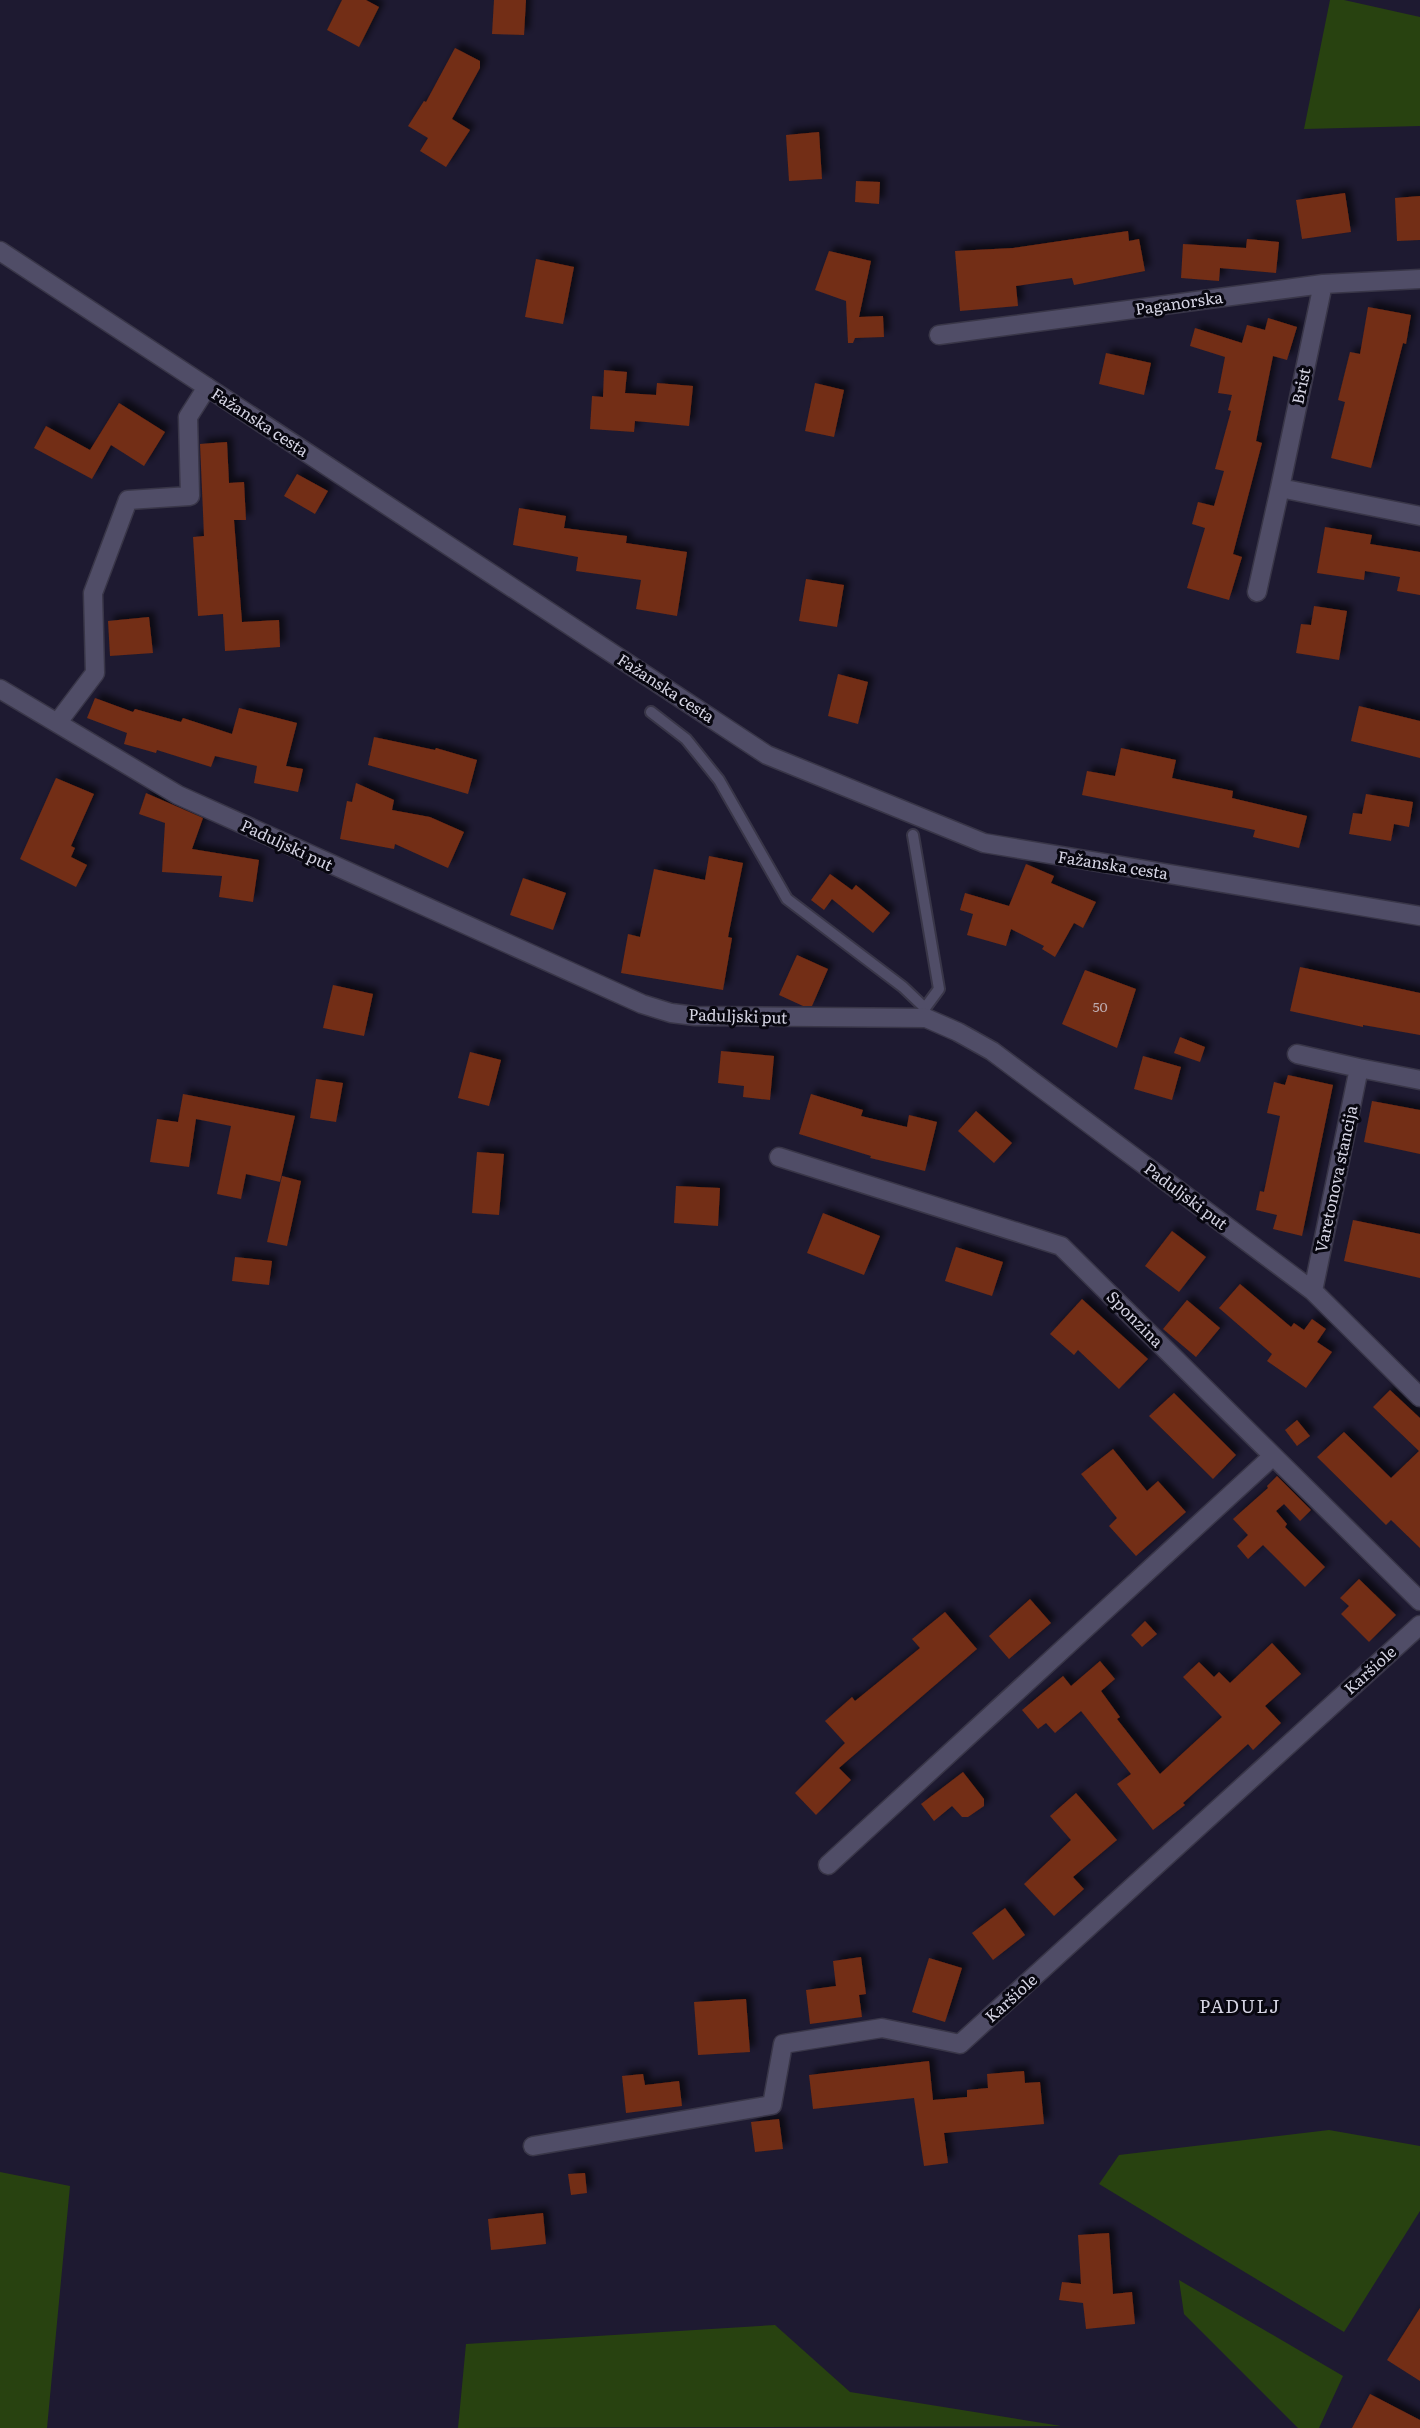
<svg xmlns="http://www.w3.org/2000/svg" width="1420" height="2428" font-family="Literata,serif">
	<style>
		.green { fill: #284210 }
		.building { fill: #732d14; filter: url(#shadow) }
		.lines { fill: none; stroke-linecap: round; stroke-linejoin: round }
		.lane-casing { stroke: #393648; stroke-width: 14 }
		.street-casing { stroke: #393648; stroke-width: 21 }
		.secondary-casing { stroke: #393648; stroke-width: 21 }
		.lane { stroke: #504d67; stroke-width: 10 }
		.street { stroke: #504d67; stroke-width: 18 }
		.secondary { stroke: #504d67; stroke-width: 18 }
		.labels { text-anchor: middle; stroke-width: 6; stroke-linejoin: round; paint-order: stroke }
		.number-label { font-size: 14px; fill: #bcaaae }
		.street-label { font-size: 16px; fill: #d4d3e2; stroke: #080710 }
		.neighbourhood-label { font-size: 18px; letter-spacing: 1.5px; fill: #d4d3e2; stroke: #080710 }
	</style>
	<defs>
		<filter id="shadow"><feDropShadow dx="5.5" dy="-5.5" stdDeviation="3" flood-color="#0009"/></filter>
	</defs>
	<rect width="100%" height="100%" fill="#1e1a31"/>
	<path class="green" d="M1330,0H1344L1420,17V126L1304,129Z
		M1329,2130L1420,2146V2211L1344,2332L1099,2184L1119,2155Z
		M0,2172L70,2186L47,2428H0Z
		M1179,2280L1343,2376L1319,2428H1298L1184,2314Z
		M775,2325L850,2392L1061,2426L458,2428L466,2344Z"/>
	<path class="building" d="M342,0H366L379,7L359,47L327,30Z
		M494,0H526L524,35L492,34Z
		M455,48L480,61V68L452,119L470,130L446,167L420,151L428,138L408,126L424,101L426,102Z
		M819,132L822,179L789,181L786,135Z
		M856,181L880,182L879,204L855,202Z
		M1345,193L1351,232L1302,239L1296,200Z
		M1420,196V240L1397,241L1395,198Z
		M1128,231L1129,241L1139,239L1145,271L1074,285L1072,278L1016,286L1018,306L960,311L955,251L1013,248Z
		M1247,239L1279,242L1276,273L1220,268L1219,281L1181,278L1183,244L1246,248Z
		M829,251L871,261L859,317L883,316L884,337L855,338L853,343H848L846,301L815,290Z
		M536,259L574,267L563,324L525,317Z
		M1368,307L1411,315L1406,344L1403,343L1371,468L1331,458L1345,402L1338,400L1350,352L1360,354Z
		M1268,318L1297,327L1287,360L1273,356L1256,441L1262,443L1233,554L1242,557L1229,600L1187,588L1205,528L1192,524L1198,502L1214,506L1224,471L1215,469L1231,411L1228,410L1232,395L1218,393L1225,357L1190,346L1195,328L1242,343L1247,325L1265,330Z
		M1106,353L1151,363L1144,395L1099,384Z
		M604,370L627,372L625,393L656,395L657,383L693,386L689,426L635,421L634,432L590,429L592,396L603,397Z
		M815,383L844,390L834,437L805,431Z
		M119,403L165,432L144,466L111,445L92,479L34,448L46,426L90,450Z
		M227,442L229,483L244,482L246,520H234L242,622L279,620L280,647L225,651L223,614L198,616L193,537L204,536L200,444Z
		M297,474L328,491L315,514L284,496Z
		M519,508L566,516L564,528L627,536L626,543L687,552L677,616L636,609L641,580L576,571L578,557L513,545Z
		M1325,527L1372,535L1370,544L1420,552V595L1397,591L1400,577L1365,571L1364,580L1317,573Z
		M806,579L844,585L837,627L799,621Z
		M1314,606L1347,611L1339,660L1296,653L1301,624L1311,625Z
		M149,617L153,653L110,656L108,621Z
		M838,674L868,682L858,724L828,716Z
		M95,698L133,712L135,709L181,722L183,718L232,734L239,708L297,723L286,766L303,769L298,792L254,783L257,766L215,756L211,767L157,750L156,753L124,744L127,733L87,718Z
		M1359,706L1420,721V758L1351,741Z
		M374,737L435,750L436,748L477,760L468,794L368,765Z
		M1121,748L1176,760L1172,778L1233,791L1232,798L1307,816L1299,848L1253,837L1255,830L1082,795L1087,771L1115,776Z
		M56,778L94,794L71,846L75,848L71,857L87,865L76,887L20,859Z
		M356,783L394,800L392,810L430,817L464,832L448,868L395,844L394,849L340,839L347,801L352,802Z
		M146,793L203,818L192,849L259,860L253,902L219,897L222,876L162,872L165,823L139,814Z
		M1366,794L1413,802L1409,827L1394,824L1391,841L1349,834L1353,813L1362,814Z
		M709,856L743,863L728,937L732,938L723,990L621,973L628,934L640,937L654,869L705,880Z
		M1026,864L1054,876L1051,883L1096,902L1083,928L1074,923L1055,957L1042,949L1044,946L1011,929L1006,946L967,935L973,914L960,910L965,893L1009,906Z
		M830,874L852,890L856,885L890,913L873,933L832,899L824,910L811,900Z
		M523,878L566,893L553,930L510,915Z
		M797,955L828,969L812,1006H803L779,995Z
		M1300,967L1420,993V1035L1363,1025V1027L1290,1011Z
		M1085,970L1136,989L1117,1048L1062,1024Z
		M333,985L373,994L364,1036L323,1028Z
		M1180,1037L1205,1047L1200,1062L1174,1053Z
		M721,1051L774,1056L770,1100L743,1097L744,1086L718,1083Z
		M470,1052L501,1060L489,1106L458,1098Z
		M1143,1056L1181,1067L1172,1100L1134,1089Z
		M1288,1075L1333,1085L1302,1236L1273,1229L1277,1215L1256,1210L1260,1191L1264,1192L1280,1116L1267,1113L1274,1082L1285,1085Z
		M316,1079L343,1083L336,1122L310,1118Z
		M183,1094L295,1116L280,1182L246,1174L241,1199L217,1194L231,1126L196,1119L189,1167L150,1162L157,1119L178,1122Z
		M811,1094L863,1110L861,1116L907,1127L909,1115L937,1122L925,1171L870,1158L871,1156L799,1134Z
		M1372,1101L1420,1110V1154L1364,1142Z
		M976,1111L1012,1143L994,1163L958,1131Z
		M477,1152L504,1154L499,1215L472,1213Z
		M282,1176L301,1181L287,1246L267,1242Z
		M676,1186L720,1188L718,1226L674,1223Z
		M823,1213L880,1236L864,1275L807,1253Z
		M1353,1220L1420,1234V1278L1344,1261Z
		M1172,1231L1206,1257L1179,1292L1145,1266Z
		M956,1247L1003,1262L992,1296L945,1281Z
		M235,1257L272,1261L269,1285L232,1281Z
		M1240,1284L1291,1327L1294,1323L1304,1330L1312,1319L1326,1329L1317,1342L1332,1352L1306,1388L1267,1361L1272,1354L1219,1308Z
		M1082,1299L1148,1359L1119,1389L1078,1350L1074,1355L1050,1334Z
		M1187,1300L1220,1328L1196,1357L1163,1329Z
		M1390,1390L1420,1418V1548L1391,1520L1386,1525L1317,1457L1344,1432L1391,1478L1419,1451L1373,1407Z
		M1174,1393L1236,1455L1213,1479L1149,1416Z
		M1297,1420L1310,1436L1297,1446L1285,1430Z
		M1113,1449L1147,1491L1158,1481L1186,1512L1136,1556L1109,1526L1117,1518L1081,1474Z
		M1277,1476L1311,1510L1300,1521L1284,1504L1276,1511L1287,1524L1285,1527L1325,1567L1305,1587L1263,1545L1248,1559L1237,1546L1248,1535L1233,1519L1268,1488L1267,1486Z
		M1359,1579L1396,1615L1369,1642L1341,1614L1349,1606L1340,1598Z
		M1030,1599L1051,1623L1009,1659L989,1636Z
		M945,1612L977,1649L839,1768L851,1780L816,1815L795,1793L845,1743L825,1721L852,1697L855,1701L920,1648L912,1639Z
		M1145,1621L1157,1634L1142,1647L1131,1635Z
		M1272,1643L1301,1674L1265,1706L1281,1723L1253,1750L1248,1744L1183,1803L1185,1805L1153,1830L1117,1784L1131,1774L1081,1711L1055,1733L1046,1723L1038,1729L1022,1710L1063,1676L1071,1686L1100,1661L1115,1679L1101,1691L1120,1717L1117,1719L1160,1774L1222,1717L1183,1677L1199,1662L1214,1677L1219,1672L1230,1683Z
		M963,1772L984,1799V1806L968,1817H962L952,1806L934,1821L921,1804Z
		M1076,1793L1117,1840L1073,1877L1084,1889L1054,1916L1024,1884L1071,1840L1050,1816Z
		M1005,1908L1025,1935L993,1960L972,1933Z
		M861,1957L866,1994L859,1995L862,2017L810,2024L806,1990L836,1986L833,1961Z
		M929,1958L962,1968L945,2022L912,2012Z
		M746,1999L750,2052L698,2055L694,2002Z
		M929,2061L933,2100L967,2097V2090L988,2088L987,2074L1024,2071L1025,2083L1040,2082L1044,2124L944,2133L948,2163L924,2166L914,2098L813,2109L809,2075Z
		M643,2074L645,2085L679,2081L682,2106L626,2113L622,2076Z
		M779,2119L783,2149L755,2152L751,2122Z
		M585,2173L587,2193L571,2195L568,2174Z
		M543,2213L546,2244L491,2250L488,2219Z
		M1109,2233L1113,2294L1132,2292L1135,2324L1086,2329L1083,2303L1059,2300L1062,2282L1081,2284L1078,2235Z
		M1420,2308V2381L1387,2360Z
		M1370,2394L1420,2420V2428H1352Z"/>
	<g class="lines">
		<g class="lane-casing">
			<path id="lane" d="M651,712L686,739L719,780L787,899L903,987L925,1008L926,1018
				M913,835L939,989L925,1008"/>
		</g>
		<g class="street-casing">
			<path id="street" d="M1323,284L1280,488L1420,516
				M939,335L1323,284L1420,279
				M1257,592L1280,488
				M0,689L178,795L642,1004L671,1013L695,1016L926,1018L958,1032L992,1051L1313,1291L1420,1397
				M58,722L95,673L93,593L128,500L190,496L188,417L207,387
				M1297,1054L1359,1068L1313,1291
				M1359,1068L1420,1080
				M779,1157L1061,1246L1420,1601
				M828,1865L1273,1456
				M533,2146L772,2105L783,2044L882,2028L960,2044L1420,1625"/>
		</g>
		<g class="secondary-casing">
			<path id="secondary" d="M0,251L767,755L984,843L1420,916"/>
		</g>
		<use href="#lane" class="lane"/>
		<use href="#street" class="street"/>
		<use href="#secondary" class="secondary"/>
	</g>
	<g class="labels">
		<g class="number-label">
			<text x="1100" y="1012">50</text>
		</g>
		<g class="street-label">
			<text transform="translate(1179 303) rotate(-8)" y="6">Paganorska</text>
			<text transform="translate(1301 386) rotate(-78)" y="6">Brist</text>
			<text transform="translate(260 422) rotate(33)" y="6">Fažanska cesta</text>
			<text transform="translate(666 688) rotate(33)" y="6">Fažanska cesta</text>
			<text transform="translate(287 845) rotate(25)" y="6">Paduljski put</text>
			<text transform="translate(1113 865) rotate(9)" y="6">Fažanska cesta</text>
			<text transform="translate(738 1016) rotate(2)" y="6">Paduljski put</text>
			<text transform="translate(1336 1179) rotate(-78)" y="6">Varetonova stancija</text>
			<text transform="translate(1186 1196) rotate(37)" y="6">Paduljski put</text>
			<text transform="translate(1135 1319) rotate(45)" y="6">Sponzina</text>
			<text transform="translate(1370 1670) rotate(-42)" y="6">Karšiole</text>
			<text transform="translate(1011 1998) rotate(-42)" y="6">Karšiole</text>
		</g>
		<g class="neighbourhood-label">
			<text x="1240" y="2013">PADULJ</text>
		</g>
	</g>
</svg>
